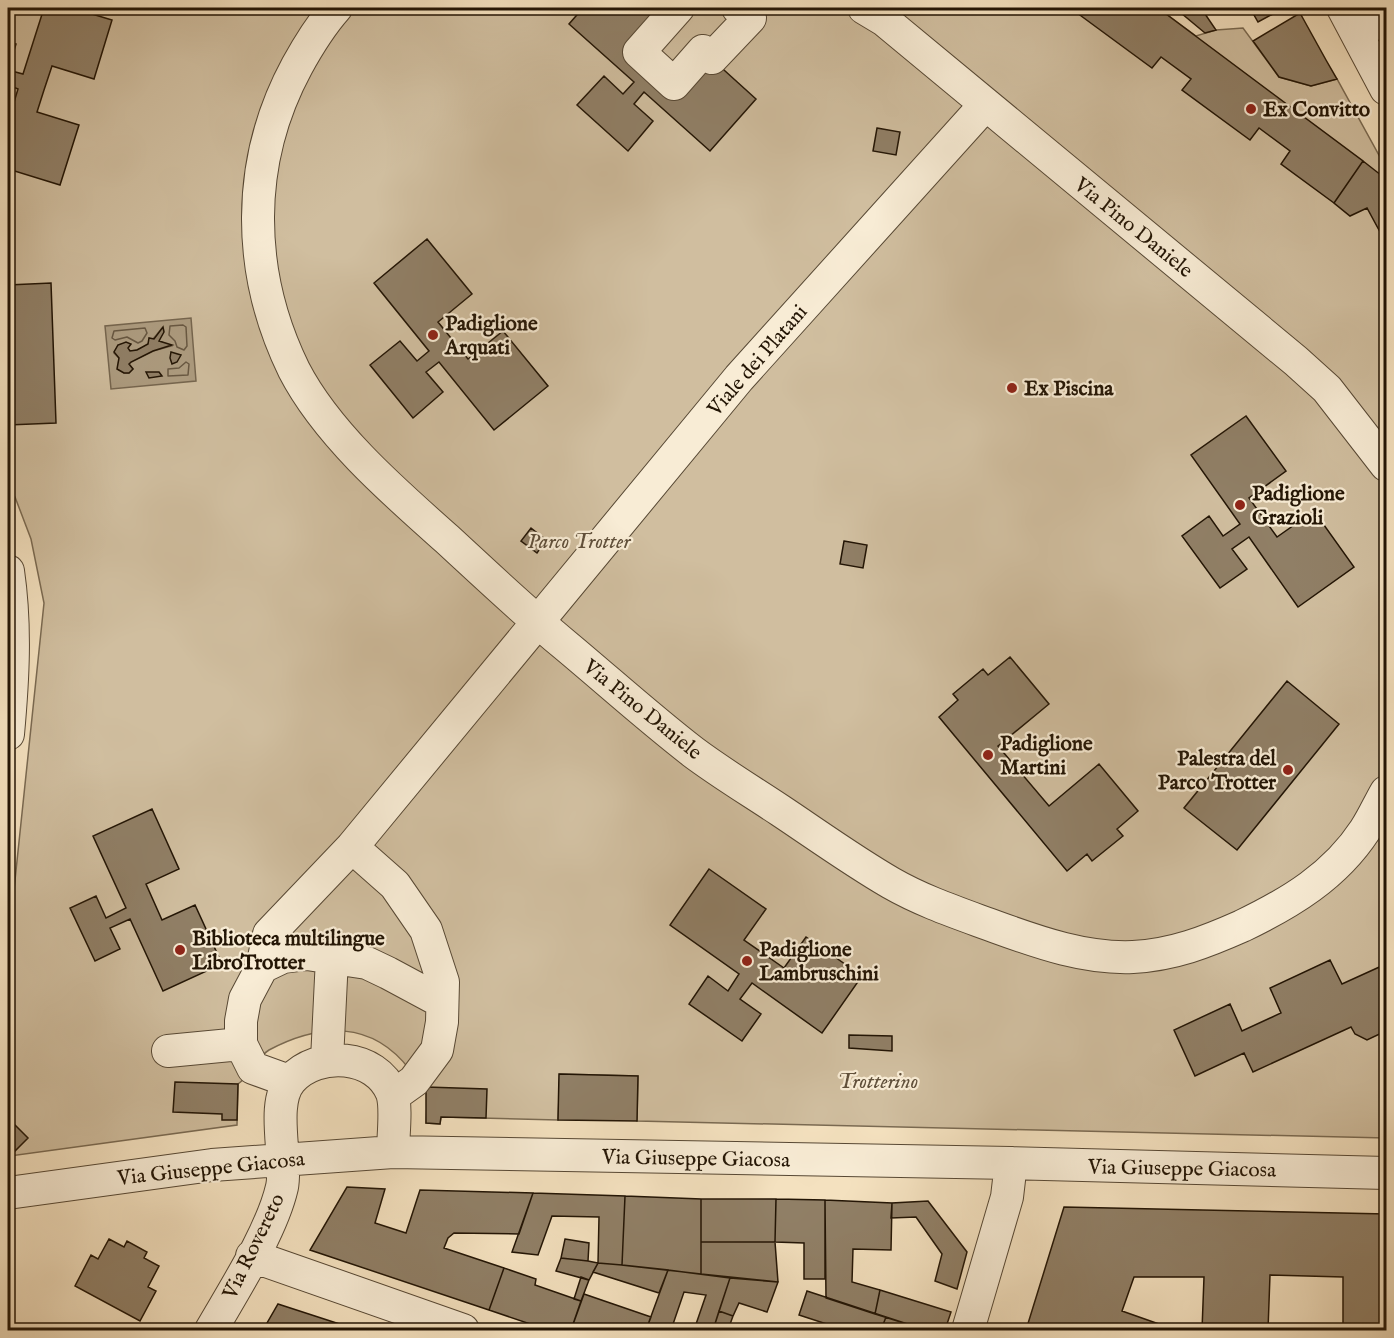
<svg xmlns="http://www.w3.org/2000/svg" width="1394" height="1338" font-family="'IM FELL English',serif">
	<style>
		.green { fill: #d0be9f; stroke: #7a6a52; stroke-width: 1.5 }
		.water { fill: #ad9c80; stroke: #76664f; stroke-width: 1.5; fill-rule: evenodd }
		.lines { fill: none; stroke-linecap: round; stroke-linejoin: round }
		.shore { stroke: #685842; stroke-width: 1.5 }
		.building { fill: #907f66; stroke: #231505; stroke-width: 1.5 }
		.minor-casing { stroke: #574834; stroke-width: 34 }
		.minor { stroke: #f8ecd5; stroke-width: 32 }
		.poi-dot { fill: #8f2418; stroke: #f8ecd5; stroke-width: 2 }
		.labels { text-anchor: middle; stroke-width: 4.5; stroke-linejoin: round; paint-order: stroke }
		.poi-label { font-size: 21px; font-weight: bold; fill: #231505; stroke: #f8ecd5; text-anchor: start }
		.street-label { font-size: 21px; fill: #231505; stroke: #f8ecd5 }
		.park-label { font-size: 21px; font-style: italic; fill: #60503b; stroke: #f8ecd5 }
	</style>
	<rect width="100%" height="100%" fill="#f4e1bf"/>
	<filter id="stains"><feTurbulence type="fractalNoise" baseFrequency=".00333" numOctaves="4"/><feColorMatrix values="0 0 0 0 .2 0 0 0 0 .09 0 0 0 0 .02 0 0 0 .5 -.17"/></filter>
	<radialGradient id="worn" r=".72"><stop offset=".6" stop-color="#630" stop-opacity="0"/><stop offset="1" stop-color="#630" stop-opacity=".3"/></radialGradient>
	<path class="green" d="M8,8H1158L1196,36L1216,30L1243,28L1279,77L1311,86L1337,79L1386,168V1138L637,1121L638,1076L560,1074L558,1120L441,1117L440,1124L426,1123C426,1115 429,1093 425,1087C422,1080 414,1075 410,1070C372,1020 320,1023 269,1050C256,1058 251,1075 238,1084L237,1125L10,1156L8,1153V947L44,603L31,539L15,497L8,484Z"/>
	<path class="water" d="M191,318L196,381L111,389L105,326ZM162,328L159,341L171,346L153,351L131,362L129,364L133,369L129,373H124L118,369L119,358L114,353L118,345L122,344L130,351C146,350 153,339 162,328Z"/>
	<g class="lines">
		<path class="shore" d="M183,325L186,327L187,346L184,350L177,347L175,341L169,335L170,326Z
			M145,328L147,333L142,341L138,343L127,337L115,340L112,338L114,331Z
			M186,362L189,364L188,375L168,376V369L179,368Z"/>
	</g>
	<path class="building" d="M44,8H72L112,20L94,79L52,66L44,90L37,112L79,125L60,185L8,169V122L18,89L8,85V42L16,44L8,70L23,74Z
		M583,8H654L667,19L638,53L673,85L703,51L756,99L710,151L644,92L634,104L653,121L628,151L577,105L604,76L623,94L634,82L569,24Z
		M1075,8H1158L1363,161L1334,203L1281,164L1290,151L1259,128L1250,140L1182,90L1191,79L1161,57L1152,68L1073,10Z
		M1175,8H1201L1216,30L1205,33Z
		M1250,8H1284L1258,22Z
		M1300,13L1326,60L1337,79L1311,86L1279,77L1253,41Z
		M877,128L900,132L896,155L873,151Z
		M1363,161L1386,179V243L1367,208L1350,216L1334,203Z
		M427,239L472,294L438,322L468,359L503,331L548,386L494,430L439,362L426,372L443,392L413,418L370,365L400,341L417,361L429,351L374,283Z
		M51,283L56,423L8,425V285Z
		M163,327L164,332L159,341L172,345L153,351L131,362L129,364L133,369L129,373H124L117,369L119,358L114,352L118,345L126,342L131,344L128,348L130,351L137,350L148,344L149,338L154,339Z
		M171,352L181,355L177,362L172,364L170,358Z
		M146,372H159L162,376L149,378Z
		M1246,416L1286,471L1249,498L1277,537L1314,511L1354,567L1298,607L1249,537L1232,549L1247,569L1220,588L1182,536L1209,516L1223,536L1240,524L1191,455Z
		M531,528L546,540L537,553L521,541Z
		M844,541L867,545L863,568L840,564Z
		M1010,657L1049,704L998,746L1049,806L1099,764L1138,811L1117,829L1123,836L1092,861L1087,854L1067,871L939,717L958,700L953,694L983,669L988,675Z
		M1287,681L1339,724L1237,850L1184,808Z
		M152,809L179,869L146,884L162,920L195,905L222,964L163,991L130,919L110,928L120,949L95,961L70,908L96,896L106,918L126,908L93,836Z
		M709,869L766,909L744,940L784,968L806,937L862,976L822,1033L752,983L740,999L761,1014L742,1041L689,1004L708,976L728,991L739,974L670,925Z
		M1330,960L1342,984L1386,964V1031L1367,1040L1355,1034L1351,1027L1253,1072L1244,1053L1195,1076L1174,1030L1230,1004L1242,1031L1281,1013L1270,988Z
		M849,1035L892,1036V1051L849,1048Z
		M559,1074L638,1076L637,1121L558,1120Z
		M175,1082L238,1084L237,1120H222V1114L173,1112Z
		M426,1087L487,1089L486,1118L441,1117L440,1124L426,1123Z
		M8,1118L28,1138L10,1156L8,1153Z
		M347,1187L385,1189L375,1223L406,1233L420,1190L533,1193L519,1234L454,1233L448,1238L444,1248L504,1268L489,1310L310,1250Z
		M533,1193L625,1196L622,1265L598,1263L599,1217L552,1216L538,1255L512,1252Z
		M625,1196L701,1199V1274L622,1265Z
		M701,1199H776L775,1242H701Z
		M776,1199L825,1200V1279H804V1243L775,1242Z
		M825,1200L892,1203L891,1250L853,1249L852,1282L880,1290L875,1314L826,1298Z
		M928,1201L967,1252L957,1289L935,1281L942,1254L916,1217L891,1218L892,1203Z
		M1064,1207L1386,1214V1330H1343V1277L1270,1275L1268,1330H1202L1204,1277H1134L1122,1311L1176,1330H1026Z
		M109,1239L124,1247L127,1241L147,1252L144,1258L159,1266L148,1287L156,1291L140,1321L75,1286L91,1255L98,1259Z
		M565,1239L589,1243L588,1261L561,1258Z
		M701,1242H775L778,1282L701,1274Z
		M561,1258L588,1261L598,1263L589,1280L556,1271Z
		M598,1263L622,1265L668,1270L659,1293L593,1272Z
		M504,1268L536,1279L535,1285L581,1301L571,1330H548L489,1310Z
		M668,1270L730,1278L713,1330H694L706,1295L684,1292L671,1330H646Z
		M581,1277L589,1280L581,1301L574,1299Z
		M730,1278L778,1282L767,1312L739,1303L733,1316L719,1311Z
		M880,1290L951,1312L945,1330H926L875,1314Z
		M807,1291L886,1317L881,1330H845L799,1315Z
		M584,1294L651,1317L646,1330H571Z
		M278,1304L358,1330H263Z
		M719,1311L733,1316L728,1330H713Z
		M886,1317L926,1330H881Z"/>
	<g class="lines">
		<g class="minor-casing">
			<path id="minor" d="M336,8C321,25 308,46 297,66C245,162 246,272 294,370C327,434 394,492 447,539C486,575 524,611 565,645C607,680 649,718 693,752C721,773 751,791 781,811C817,835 853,861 891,883C924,902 961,914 996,927C1040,943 1086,959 1133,957C1173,955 1206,942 1242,926C1290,903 1335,876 1365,830C1373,818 1379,804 1386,792
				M678,8L639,52L674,84L703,51L712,58L750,18L738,8
				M864,8L884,20L1296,361L1327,389L1386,465
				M1343,8L1386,89
				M1357,32L1369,26L1386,21
				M8,571C16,626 13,679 8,734
				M352,847L395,885L426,930L443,982L442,1022L437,1050L414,1081L393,1096
				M262,967L283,957L307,954L367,963L388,973L442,1002
				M168,1051L241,1044
				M327,1060L332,958
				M289,1081L253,1068L241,1044V1021L245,999L262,967L269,934L352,847L739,378L985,105
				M8,1193L212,1165L393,1152L1011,1163L1386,1173
				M252,1256L463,1330
				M211,1330C234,1290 272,1231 282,1187C288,1158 270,1104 291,1080C318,1050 376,1054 392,1093C397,1107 393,1136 393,1152
				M968,1330L1007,1197L1011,1163"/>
		</g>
		<use href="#minor" class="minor"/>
	</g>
	<g class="poi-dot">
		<circle cx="1251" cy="109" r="6"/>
		<circle cx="433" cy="335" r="6"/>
		<circle cx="1012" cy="388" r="6"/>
		<circle cx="1240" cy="505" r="6"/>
		<circle cx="988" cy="755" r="6"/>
		<circle cx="1288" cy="770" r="6"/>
		<circle cx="180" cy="950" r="6"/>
		<circle cx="747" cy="961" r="6"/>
	</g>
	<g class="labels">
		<g class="poi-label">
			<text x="1263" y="116">Ex Convitto</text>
			<text x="445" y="330">Padiglione<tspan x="445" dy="24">Arquati</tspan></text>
			<text x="1024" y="395">Ex Piscina</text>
			<text x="1252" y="500">Padiglione<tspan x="1252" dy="24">Grazioli</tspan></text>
			<text x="1000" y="750">Padiglione<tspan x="1000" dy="24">Martini</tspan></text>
			<text x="1276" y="765" text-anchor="end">Palestra del<tspan x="1276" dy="24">Parco Trotter</tspan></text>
			<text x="192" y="945">Biblioteca multilingue<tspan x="192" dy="24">LibroTrotter</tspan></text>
			<text x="759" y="956">Padiglione<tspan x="759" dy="24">Lambruschini</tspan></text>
		</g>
		<g class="street-label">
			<text transform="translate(1134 227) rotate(39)" y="7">Via Pino Daniele</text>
			<text transform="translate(757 360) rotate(-49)" y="7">Viale dei Platani</text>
			<text transform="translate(643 709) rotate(39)" y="7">Via Pino Daniele</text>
			<text transform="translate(696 1158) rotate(1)" y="7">Via Giuseppe Giacosa</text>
			<text transform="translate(211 1168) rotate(-6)" y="7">Via Giuseppe Giacosa</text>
			<text transform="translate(1182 1168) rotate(1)" y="7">Via Giuseppe Giacosa</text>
			<text transform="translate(253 1246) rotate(-64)" y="7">Via Rovereto</text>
		</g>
		<g class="park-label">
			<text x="579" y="548">Parco Trotter</text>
			<text x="878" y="1088">Trotterino</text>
		</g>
	</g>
	<rect width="1394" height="1338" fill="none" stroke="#f4e1bf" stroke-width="30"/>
	<rect x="9" y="9" width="1376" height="1320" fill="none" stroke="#231505" stroke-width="3"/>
	<rect x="15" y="15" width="1364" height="1308" fill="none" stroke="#231505" stroke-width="1.5"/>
	<rect width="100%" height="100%" filter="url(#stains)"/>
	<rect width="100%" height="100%" fill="url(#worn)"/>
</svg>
